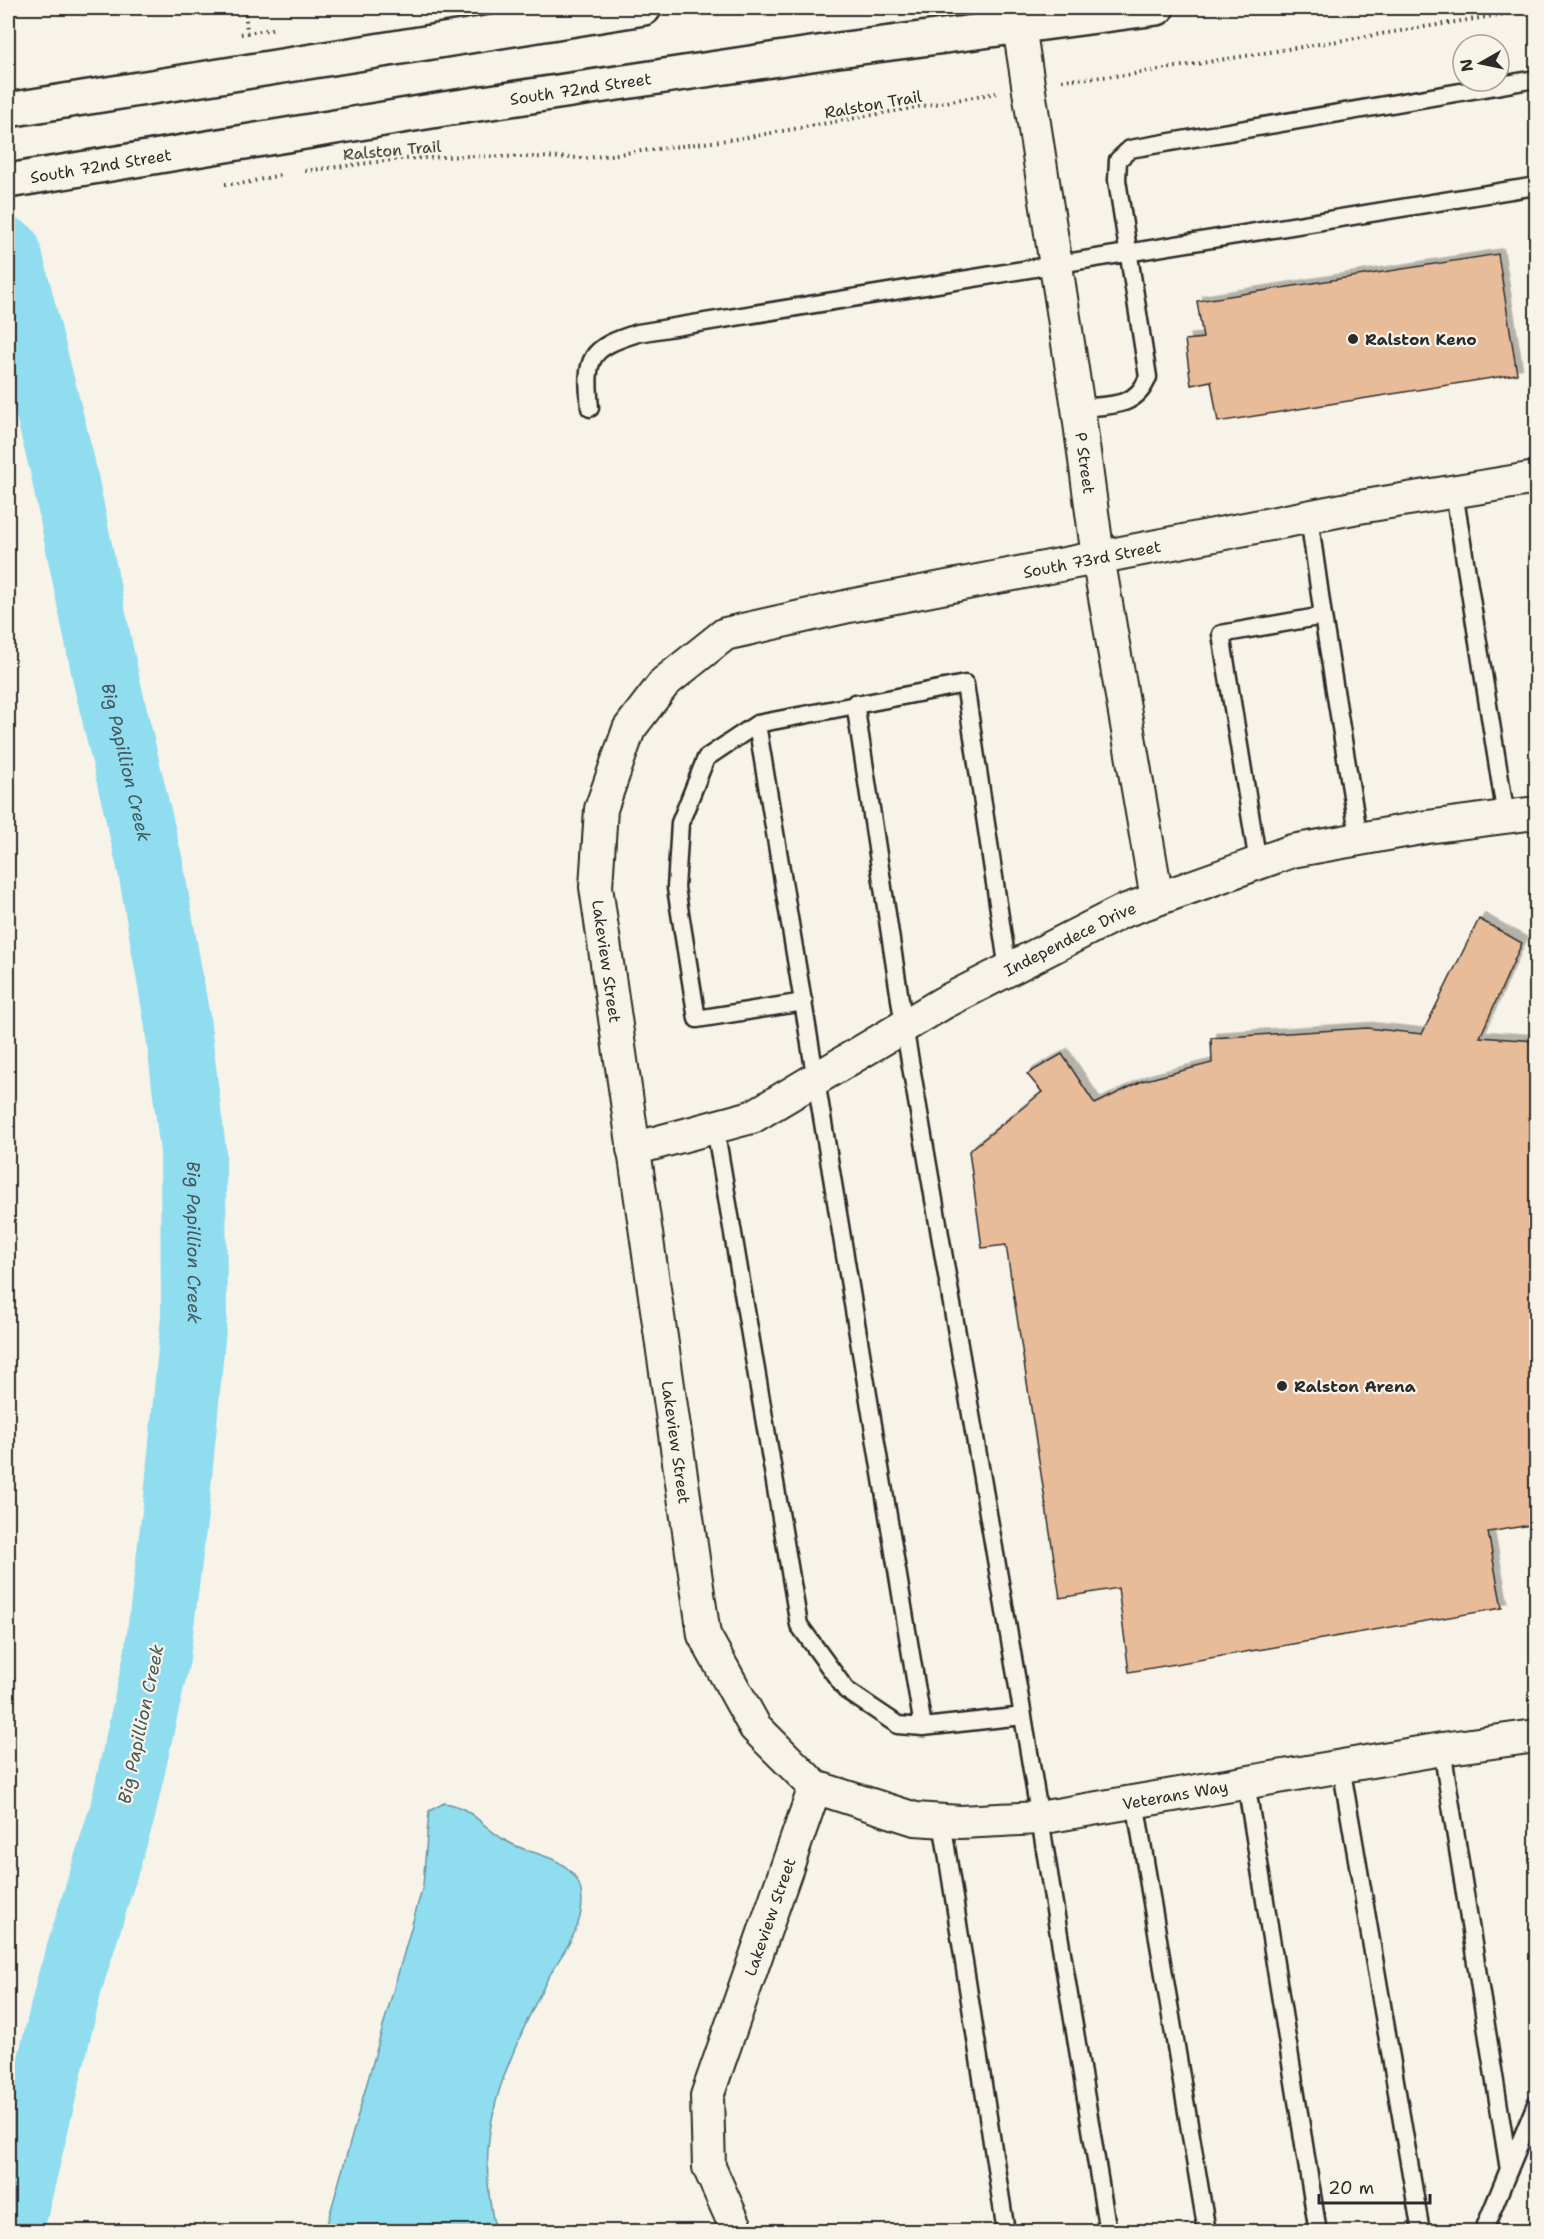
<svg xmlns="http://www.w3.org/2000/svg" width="1544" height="2239" font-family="'Shantell Sans',sans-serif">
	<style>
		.water { fill: #90ddef; stroke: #6896a1; stroke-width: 1.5 }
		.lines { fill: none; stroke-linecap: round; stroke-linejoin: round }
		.river { stroke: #90ddef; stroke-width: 66 }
		.building { fill: #e9bc99; stroke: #2b2b2b; stroke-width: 1.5; filter: url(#shadow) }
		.lane-casing { stroke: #2b2b2b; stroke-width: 21 }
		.street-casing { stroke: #2b2b2b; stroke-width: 36 }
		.primary-casing { stroke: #2b2b2b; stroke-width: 38 }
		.path { stroke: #2b2b2b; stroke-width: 4; stroke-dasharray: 1.5 4.5; stroke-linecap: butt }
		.lane { stroke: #f7f3e8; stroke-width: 16 }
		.street { stroke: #f7f3e8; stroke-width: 32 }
		.primary { stroke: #f7f3e8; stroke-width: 33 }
		.poi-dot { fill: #2b2b2b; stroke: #f7f3e8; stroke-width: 2 }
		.labels { text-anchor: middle; stroke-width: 4.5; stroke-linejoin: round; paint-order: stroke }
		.street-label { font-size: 16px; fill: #2b2b2b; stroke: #f7f3e8 }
		.poi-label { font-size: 16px; font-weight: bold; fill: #2b2b2b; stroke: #f7f3e8; text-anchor: start }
		.water-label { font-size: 18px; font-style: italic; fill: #44585c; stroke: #f7f3e8 }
	</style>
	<defs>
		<filter id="shadow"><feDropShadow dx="5.5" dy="-5.5" stdDeviation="0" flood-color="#0004"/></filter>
	</defs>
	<rect width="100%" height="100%" fill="#f7f3e8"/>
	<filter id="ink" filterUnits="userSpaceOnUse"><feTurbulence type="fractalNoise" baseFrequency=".0167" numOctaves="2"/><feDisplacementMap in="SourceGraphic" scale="12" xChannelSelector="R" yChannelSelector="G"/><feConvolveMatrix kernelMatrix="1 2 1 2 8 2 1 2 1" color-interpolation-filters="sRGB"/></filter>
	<g filter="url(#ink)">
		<path class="water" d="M444,1803C472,1806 483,1829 508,1842C532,1856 562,1854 577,1880C585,1894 582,1915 576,1929C569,1947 556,1963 547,1980C530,2013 503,2071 495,2106C484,2149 485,2189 496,2231H325L423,1886L429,1811Z"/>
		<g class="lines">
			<path class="river" id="s1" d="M8,251L62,464L106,679L150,864L177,1019L193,1151L194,1317L177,1497L157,1657L122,1814L70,1982L10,2232"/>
		</g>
		<path class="building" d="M1498,254L1517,374L1218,422L1211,381L1191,385L1185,340L1203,338L1197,301Z
			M1479,919L1522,943L1480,1037L1536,1041V1524L1488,1532L1502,1608L1129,1672L1118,1588L1060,1598L1006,1245L982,1248L969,1151L1042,1092L1027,1074L1062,1054L1095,1104L1142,1081L1212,1063L1211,1038L1367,1028L1422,1034Z"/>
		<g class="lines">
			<g class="lane-casing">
				<path id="lane" d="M590,408C585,357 589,348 638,333L1536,186
					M1078,408C1108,405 1136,409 1148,377L1117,180L1118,160L1130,149L1536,79
					M1454,492L1506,817
					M1323,616L1359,839
					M855,703L904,1026L1023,1716
					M757,724L965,684L1008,970
					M1258,863L1221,634L1323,616L1309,517
					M804,1002L697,1019L676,888L680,823L706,758L757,724L923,1727
					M715,1127L799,1625L846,1690L898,1725L923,1727L1023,1716L1108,2232
					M1442,1749L1509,2170
					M1341,1766L1421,2232
					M1246,1782L1318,2232
					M1135,1801L1207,2232
					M942,1821L1006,2232
					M1483,2232L1536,2104"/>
			</g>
			<g class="street-casing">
				<g id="street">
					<path id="s2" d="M1019,26L1078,408L1098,557L1157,899"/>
					<path id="s3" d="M1536,478L1353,508L849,606L725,634L665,682L629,729L601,809L596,887L704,1635L755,1727L815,1787L915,1819L960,1822L1039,1818L1442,1749L1536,1736"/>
					<path id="s4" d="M633,1149L752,1117L943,1003L1121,912L1292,851L1427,827L1536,813"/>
					<path id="s5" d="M738,2232L709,2167L707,2096L815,1787"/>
				</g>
			</g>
			<g class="primary-casing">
				<g id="primary">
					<path d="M8,110L644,8"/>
					<path id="s6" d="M8,181L444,109L838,50L1157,8"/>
				</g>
			</g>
			<path class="path" d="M245,8L247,32
				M241,34L272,29
				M1062,80L1127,75L1536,9
				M305,171L400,159L466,156L587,158L743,138L996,93
				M225,184H241L280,175"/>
			<use href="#lane" class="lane"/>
			<use href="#street" class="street"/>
			<use href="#primary" class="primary"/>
		</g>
	</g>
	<g class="poi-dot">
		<circle cx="1353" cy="339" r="6"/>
		<circle cx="1282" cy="1386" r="6"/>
	</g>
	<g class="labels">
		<g class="street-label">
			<text dy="6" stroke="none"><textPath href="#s6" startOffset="580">South 72nd Street</textPath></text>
			<text transform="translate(873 104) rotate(-10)" y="6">Ralston Trail</text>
			<text transform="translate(392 150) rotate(-5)" y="6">Ralston Trail</text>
			<text dy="6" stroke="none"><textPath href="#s6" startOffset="94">South 72nd Street</textPath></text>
			<text dy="6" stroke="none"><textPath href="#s2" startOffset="442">P Street</textPath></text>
			<text transform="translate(1092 559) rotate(-11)" y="6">South 73rd Street</text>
			<text dy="6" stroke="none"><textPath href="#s4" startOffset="488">Independece Drive</textPath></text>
			<text dy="6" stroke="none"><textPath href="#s3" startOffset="1200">Lakeview Street</textPath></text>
			<text dy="6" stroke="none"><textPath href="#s3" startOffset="1686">Lakeview Street</textPath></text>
			<text dy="6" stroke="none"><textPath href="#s3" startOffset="2438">Veterans Way</textPath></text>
			<text dy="6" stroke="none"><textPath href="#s5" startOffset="332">Lakeview Street</textPath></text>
		</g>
		<g class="poi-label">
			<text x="1365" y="345">Ralston Keno</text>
			<text x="1294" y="1392">Ralston Arena</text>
		</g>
		<g class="water-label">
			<text dy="6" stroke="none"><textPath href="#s1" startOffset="525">Big Papillion Creek</textPath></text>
			<text dy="6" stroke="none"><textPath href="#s1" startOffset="1011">Big Papillion Creek</textPath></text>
			<text transform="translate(141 1724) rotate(-78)" y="6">Big Papillion Creek</text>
		</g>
	</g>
	<rect width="1544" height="2239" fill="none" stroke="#f7f3e8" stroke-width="30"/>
	<rect x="15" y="15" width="1514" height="2209" fill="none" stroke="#2b2b2b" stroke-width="2" filter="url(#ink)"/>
	<g transform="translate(1481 63) rotate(261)"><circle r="28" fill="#f7f3e8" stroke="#a5a39c" stroke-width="1.5"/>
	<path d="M0-4.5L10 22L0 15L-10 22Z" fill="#2b2b2b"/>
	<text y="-9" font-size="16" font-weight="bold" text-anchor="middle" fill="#2b2b2b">N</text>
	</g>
	<path d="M1319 2194v9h111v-9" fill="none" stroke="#2b2b2b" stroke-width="3"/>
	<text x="1328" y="2194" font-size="18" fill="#2b2b2b" stroke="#f7f3e8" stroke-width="4.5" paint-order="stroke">20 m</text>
</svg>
